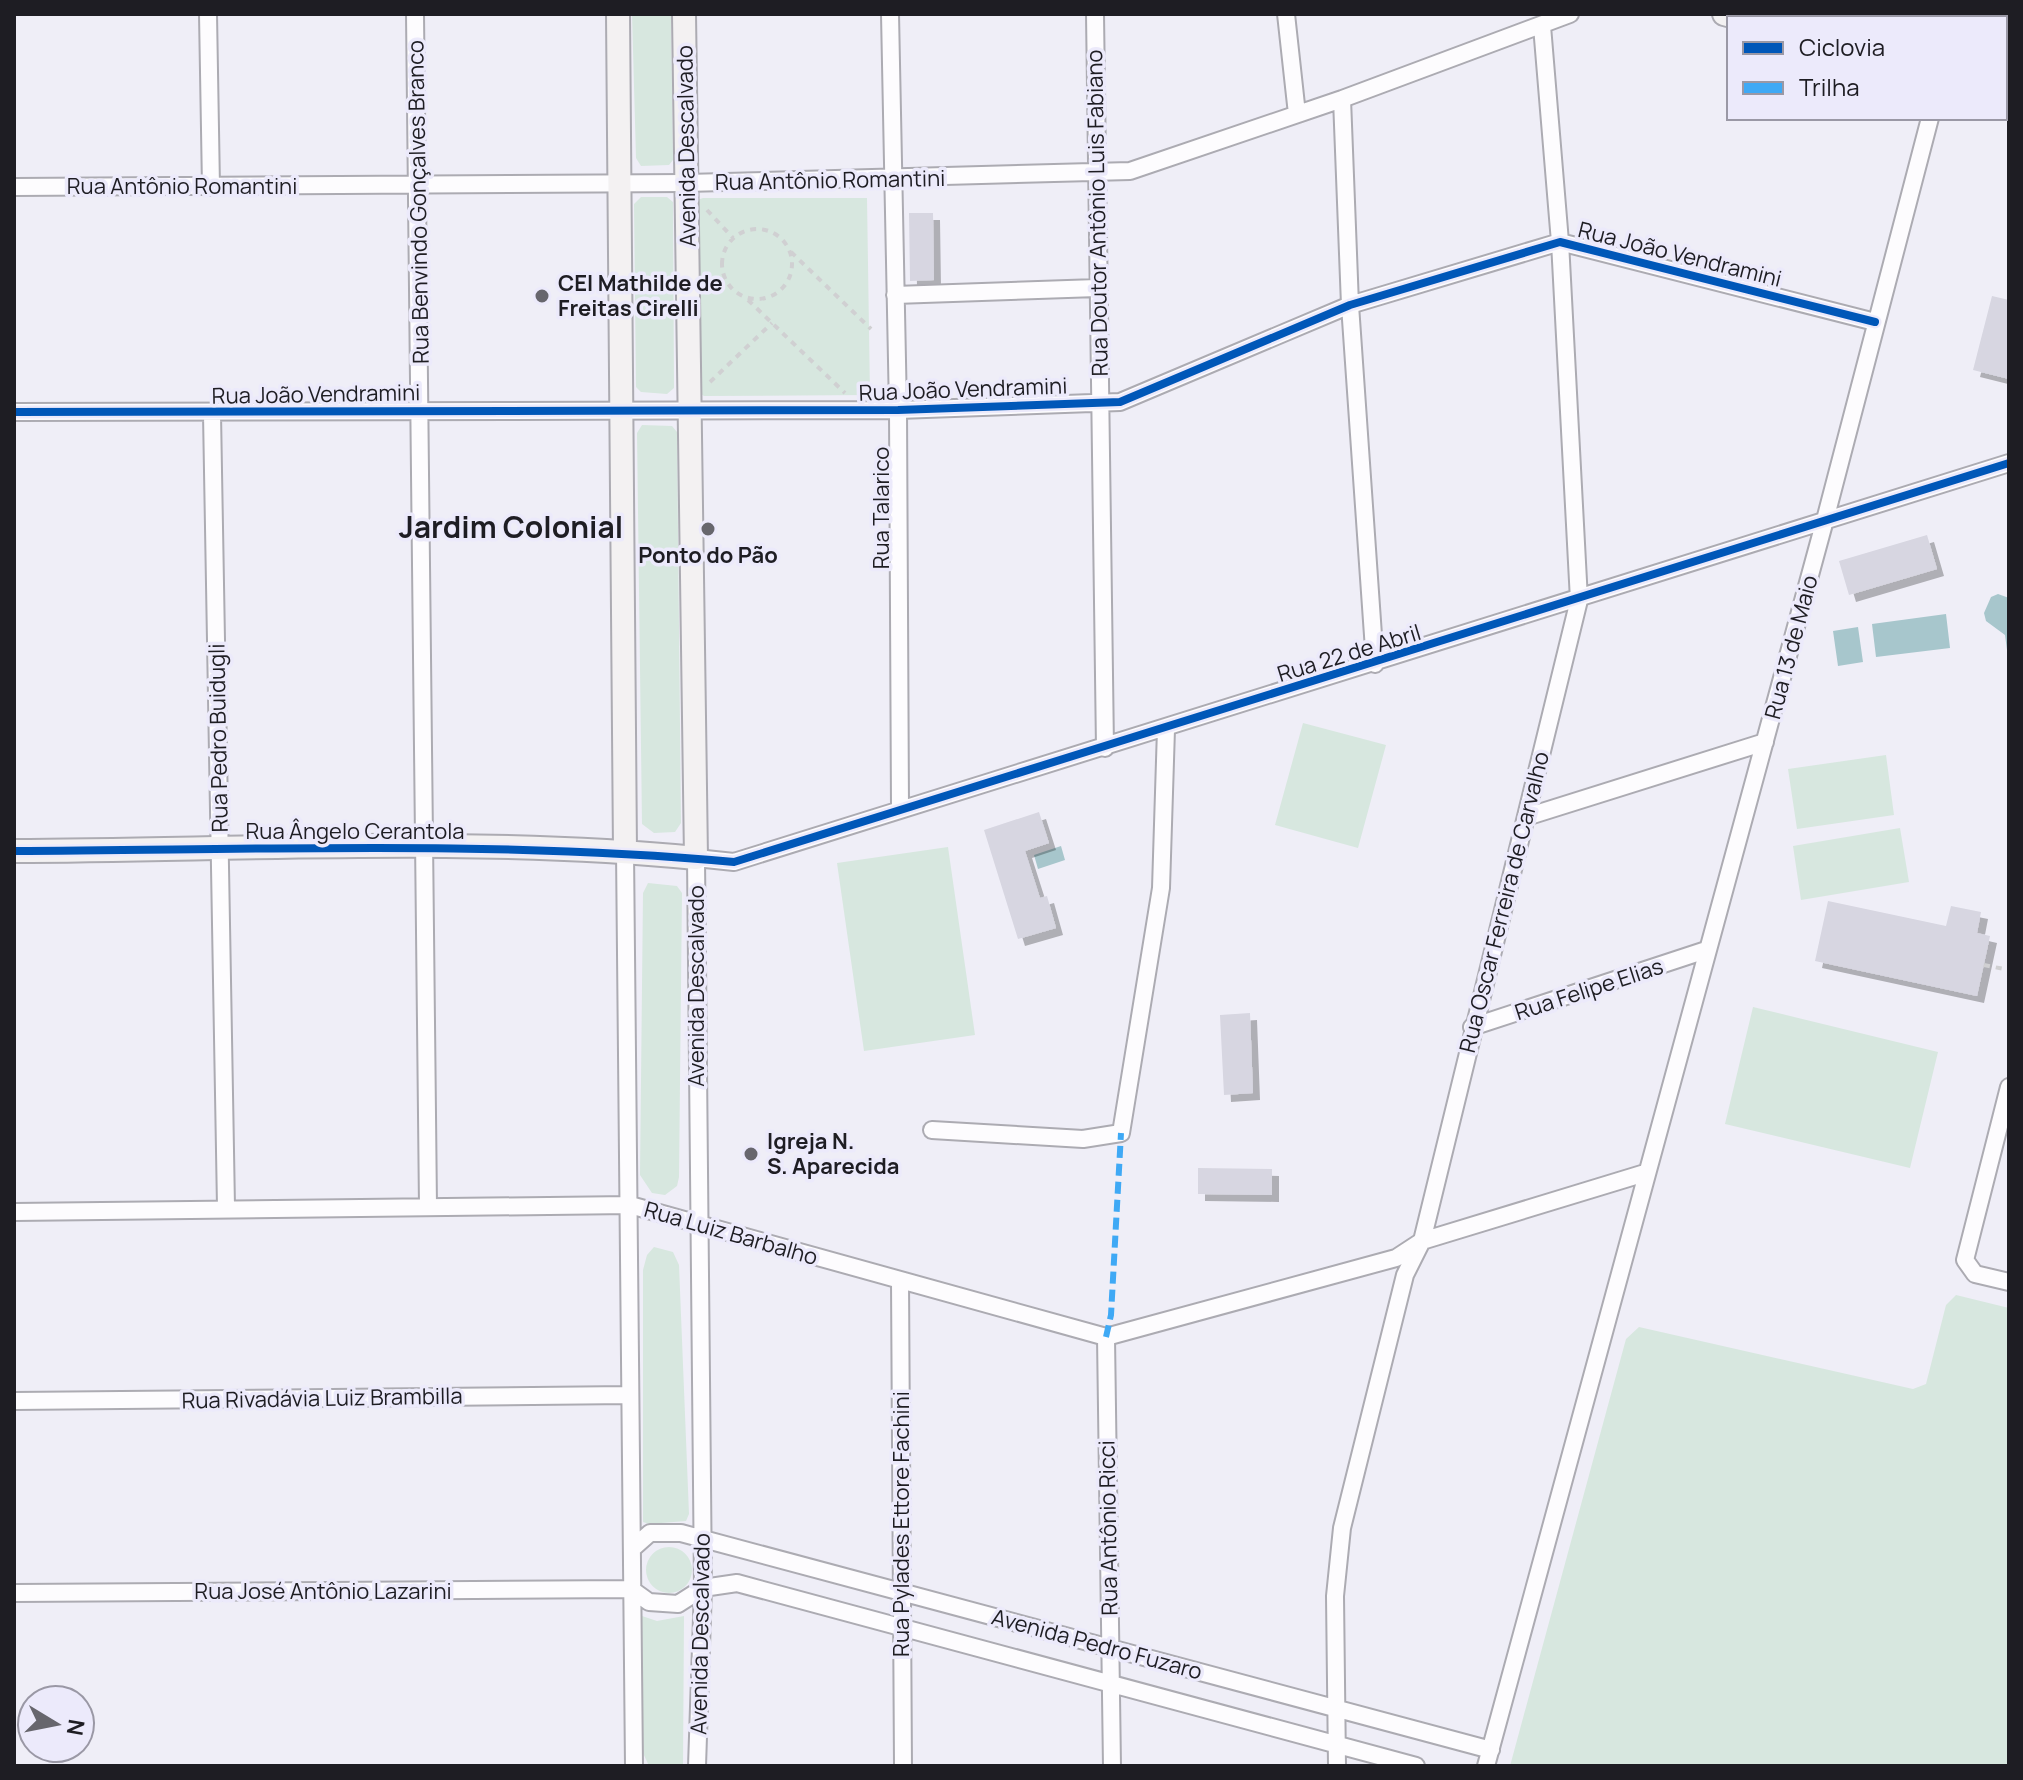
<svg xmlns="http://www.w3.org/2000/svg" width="2023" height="1780" font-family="Manrope,sans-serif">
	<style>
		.green { fill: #d7e7df }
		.water { fill: #a7c6cc }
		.building { fill: #d7d6e1; filter: url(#shadow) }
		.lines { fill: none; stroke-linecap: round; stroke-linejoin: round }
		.street-casing { stroke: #acabb2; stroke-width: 20 }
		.secondary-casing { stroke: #acabb2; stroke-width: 26 }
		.path { stroke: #d0d0d2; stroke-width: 4; stroke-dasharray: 6 6; stroke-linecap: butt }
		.street { stroke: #fdfcfe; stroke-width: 16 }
		.secondary { stroke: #f3f1f2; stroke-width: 22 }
		.quiet { stroke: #3fa9f5; stroke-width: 6; stroke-dasharray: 12 6; stroke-linecap: butt }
		.cycleway-casing { stroke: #eceafb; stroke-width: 13 }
		.cycleway { stroke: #0057b8; stroke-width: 8 }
		.poi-dot { fill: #67666d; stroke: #eceafb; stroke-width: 3 }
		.labels { text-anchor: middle; stroke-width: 7; stroke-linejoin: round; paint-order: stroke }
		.street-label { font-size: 22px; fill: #1e1d23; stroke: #eceafb }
		.poi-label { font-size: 22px; font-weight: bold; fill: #1e1d23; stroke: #eceafb; text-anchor: start }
		.district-label { font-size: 30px; font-weight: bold; fill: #1e1d23; stroke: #eceafb }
	</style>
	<defs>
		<filter id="shadow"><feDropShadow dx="7" dy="7" stdDeviation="0" flood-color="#0004"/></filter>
	</defs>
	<rect width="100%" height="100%" fill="#efeef7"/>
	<path class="green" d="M632,14H671L673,160L669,165L641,166L636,158Z
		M1790,14H1923L1922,18H1805Z
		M641,197H667L673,202L674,388L667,394L641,392L636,387L634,204Z
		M703,198H867L870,395L704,396L699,393L697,200Z
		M642,425L672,426L677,432L681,823L675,832L654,833L642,824L637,433Z
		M1303,723L1386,745L1358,848L1275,825Z
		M1886,755L1894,815L1797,829L1788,769Z
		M1900,828L1909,882L1801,900L1793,846Z
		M948,847L975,1035L864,1051L837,863Z
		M648,883L677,886L682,893L679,1177L677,1186L665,1195L652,1193L640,1175L643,893Z
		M1753,1007L1938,1052L1910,1168L1725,1124Z
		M654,1247L673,1252L679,1265L689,1514L686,1521L649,1524L643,1522V1270L647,1255Z
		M1956,1295L2009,1308V1766H1510L1626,1339L1639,1327L1913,1389L1926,1384L1946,1305Z
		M646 1570a23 23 0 1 1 46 0a23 23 0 1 1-46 0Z
		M642,1616L657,1621L684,1616L683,1766H649L643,1753Z"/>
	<path class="water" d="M1998,594L2009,598V665L2005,635L1986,621L1984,613L1991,597Z
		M1946,614L1950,648L1876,657L1872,624Z
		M1858,627L1863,662L1838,666L1833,631Z
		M1061,846L1065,860L1038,869L1034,855Z"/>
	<path class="building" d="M909,213H933L934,280L910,281Z
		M1992,296L2009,300V379L1973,370Z
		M1927,535L1937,569L1849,595L1839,561Z
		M1039,812L1049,843L1025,851L1040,898L1047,896L1056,928L1018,939L984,830Z
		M1828,901L1946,926L1951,906L1981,912L1977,933L1990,936L1977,996L1815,961Z
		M1250,1013L1253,1093L1224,1095L1220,1015Z
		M1198,1168L1272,1169V1195L1198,1194Z"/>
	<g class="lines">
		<g class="street-casing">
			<path id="street" d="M208,14L211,187
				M415,14L428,1206
				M890,14L898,410L900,809
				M1095,14L1105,748
				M1286,14L1297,114
				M1955,18L1956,14
				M1342,99L1350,305L1375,664
				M14,187L686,183L1130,171L1342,99L1570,14
				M895,295L1097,288
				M14,412L898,410L1120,402L1350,305L1560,242L1875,322
				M212,414L226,1207
				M1526,817L1765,742
				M625,851L634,1766
				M1472,1027L1706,950
				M2009,1087L1965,1260L1975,1274L2009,1282
				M932,1130L1083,1139L1121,1133L1161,888L1166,729
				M14,1212L630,1205L1106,1337L1396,1258L1422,1241L1645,1173
				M900,1281L903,1766
				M1106,1337L1112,1766
				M14,1401L629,1395
				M633,1548L650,1533H681L1491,1750
				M14,1593L631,1589L649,1602L678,1604L703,1588L737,1583L1416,1766
				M697,1766L703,1588L696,858L734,862L2009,463
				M1337,1766L1335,1596L1342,1528L1405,1275L1422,1241L1579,600L1560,242L1542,26
				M1486,1766L1825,520L1930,118"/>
		</g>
		<g class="secondary-casing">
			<path id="secondary" d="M618,14L625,851
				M1724,14L1739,18
				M2005,88L2009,89
				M14,851C240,850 470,836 696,858L684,14"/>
		</g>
		<path class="path" d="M707,210L733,238
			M722 264a35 35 0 1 1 70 0a35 35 0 1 1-70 0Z
			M791,252L871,329
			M748,300L845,393
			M710,382L772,323
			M1984,965L2009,970"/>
		<use href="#street" class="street"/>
		<use href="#secondary" class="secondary"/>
		<path class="quiet" d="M1106,1337L1111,1315L1121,1133"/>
		<g class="cycleway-casing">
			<path id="cycleway" d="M14,412L898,410L1120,402L1350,305L1560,242L1875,322
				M14,851C254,850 495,840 734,862L2009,463"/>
		</g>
		<use href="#cycleway" class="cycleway"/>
	</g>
	<g class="poi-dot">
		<circle cx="542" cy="296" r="8"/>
		<circle cx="708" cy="529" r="8"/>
		<circle cx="751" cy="1154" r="8"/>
	</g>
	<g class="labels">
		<g class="street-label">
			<text transform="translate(686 146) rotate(-91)" y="8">Avenida Descalvado</text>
			<text transform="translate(830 180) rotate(-1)" y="8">Rua Antônio Romantini</text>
			<text x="182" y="194">Rua Antônio Romantini</text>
			<text transform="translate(418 202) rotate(-91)" y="8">Rua Benvindo Gonçalves Branco</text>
			<text transform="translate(1097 213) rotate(-91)" y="8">Rua Doutor Antônio Luis Fabiano</text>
			<text transform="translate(1680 254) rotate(14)" y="8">Rua João Vendramini</text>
			<text transform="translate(963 389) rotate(-2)" y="8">Rua João Vendramini</text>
			<text transform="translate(316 394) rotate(-1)" y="8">Rua João Vendramini</text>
			<text transform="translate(881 508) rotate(-90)" y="8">Rua Talarico</text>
			<text transform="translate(1791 647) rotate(-75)" y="8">Rua 13 de Maio</text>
			<text transform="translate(1349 653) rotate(-17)" y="8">Rua 22 de Abril</text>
			<text transform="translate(218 738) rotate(-91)" y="8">Rua Pedro Buidugli</text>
			<text x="355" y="839">Rua Ângelo Cerantola</text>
			<text transform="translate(1504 902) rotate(-76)" y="8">Rua Oscar Ferreira de Carvalho</text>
			<text transform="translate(696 986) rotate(-90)" y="8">Avenida Descalvado</text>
			<text transform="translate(1589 989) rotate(-18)" y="8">Rua Felipe Elias</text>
			<text transform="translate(731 1233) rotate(16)" y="8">Rua Luiz Barbalho</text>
			<text transform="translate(322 1398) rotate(-1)" y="8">Rua Rivadávia Luiz Brambilla</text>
			<text transform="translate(901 1524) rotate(-90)" y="8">Rua Pylades Ettore Fachini</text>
			<text transform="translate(1108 1528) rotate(-91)" y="8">Rua Antônio Ricci</text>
			<text x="323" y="1599">Rua José Antônio Lazarini</text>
			<text transform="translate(700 1634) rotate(-89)" y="8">Avenida Descalvado</text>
			<text transform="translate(1097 1644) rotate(15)" y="8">Avenida Pedro Fuzaro</text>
		</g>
		<g class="poi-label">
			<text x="558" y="291">CEI Mathilde de<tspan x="558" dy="25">Freitas Cirelli</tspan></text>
			<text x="708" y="563" text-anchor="middle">Ponto do Pão</text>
			<text x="767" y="1149">Igreja N.<tspan x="767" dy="25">S. Aparecida</tspan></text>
		</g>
		<g class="district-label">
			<text x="511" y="538">Jardim Colonial</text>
		</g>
	</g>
	<rect width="2023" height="1780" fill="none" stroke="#1e1d23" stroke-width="32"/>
	<rect x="1727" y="16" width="280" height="104" fill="#eceafb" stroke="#9a98a5" stroke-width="2"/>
	<rect x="1743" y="42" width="40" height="12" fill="#0057b8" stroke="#9a98a5" stroke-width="2"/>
	<text x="1799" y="56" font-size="24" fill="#1e1d23">Ciclovia</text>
	<rect x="1743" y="82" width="40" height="12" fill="#3fa9f5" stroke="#9a98a5" stroke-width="2"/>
	<text x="1799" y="96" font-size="24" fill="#1e1d23">Trilha</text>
	<g transform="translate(56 1724) rotate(100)"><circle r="38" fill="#eceafb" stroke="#9a98a5" stroke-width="2"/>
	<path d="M0-6L14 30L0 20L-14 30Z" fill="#67666d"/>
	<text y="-12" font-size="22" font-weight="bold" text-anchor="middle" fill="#1e1d23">N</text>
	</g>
</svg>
